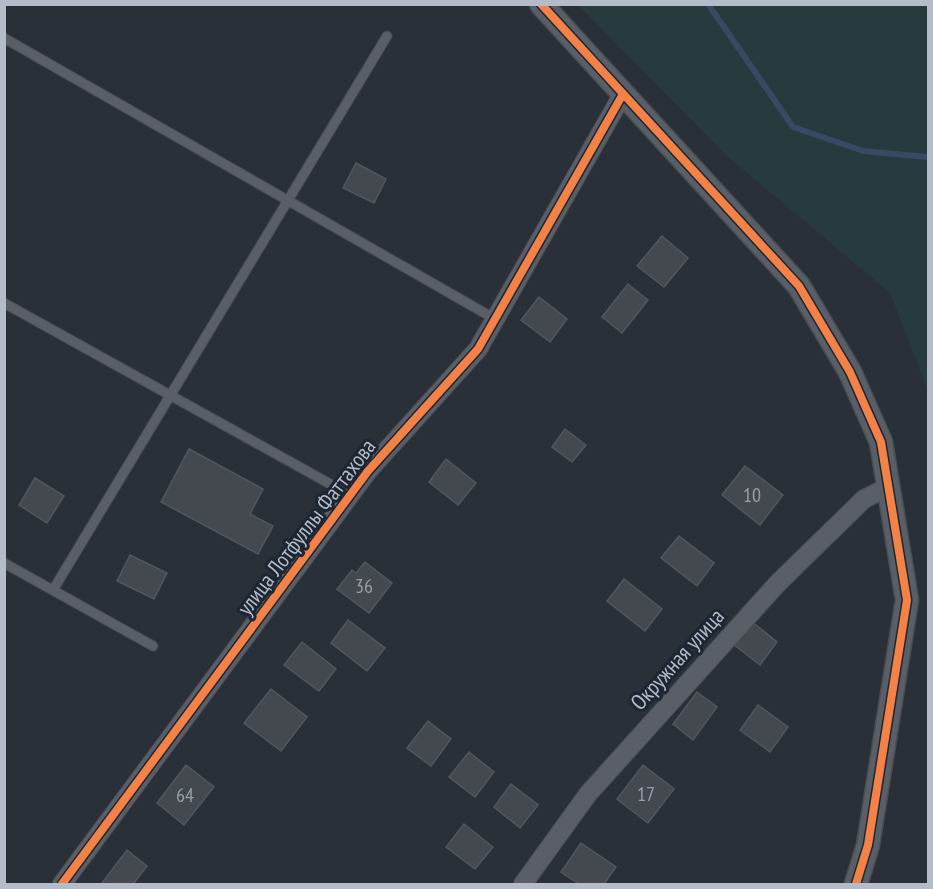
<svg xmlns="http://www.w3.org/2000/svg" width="933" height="889" font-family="'PT Sans Narrow',sans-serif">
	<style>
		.green { fill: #273a3e }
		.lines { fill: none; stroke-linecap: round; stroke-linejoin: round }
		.stream { stroke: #384963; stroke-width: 6 }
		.building { fill: #444950; stroke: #52575f; stroke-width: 1.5 }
		.service-casing { stroke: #484c53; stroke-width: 11 }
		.minor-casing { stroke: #484c53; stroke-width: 20 }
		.tertiary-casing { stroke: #484c53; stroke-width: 25 }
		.service { stroke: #5a5e66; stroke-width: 9 }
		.minor { stroke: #5a5e66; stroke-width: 18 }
		.tertiary { stroke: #5a5e66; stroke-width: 22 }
		.cycleway-casing { stroke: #1d2633; stroke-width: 11 }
		.cycleway { stroke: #f48246; stroke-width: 8 }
		.labels { text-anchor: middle; stroke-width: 6; stroke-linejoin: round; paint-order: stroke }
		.number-label { font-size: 20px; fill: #989fab }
		.street-label { font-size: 22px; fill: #b4bcc9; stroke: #1d2633 }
	</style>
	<rect width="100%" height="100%" fill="#2a3038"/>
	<path class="green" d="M578,5H928V391L890,293L728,157Z"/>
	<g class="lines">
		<path class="stream" d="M708,4L793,127L863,151L928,157"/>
	</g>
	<path class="building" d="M356,163L386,179L374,203L343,188Z
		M662,236L688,258L664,287L637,266Z
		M628,284L648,300L622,333L602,317Z
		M539,297L567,319L550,342L521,320Z
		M565,429L586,445L572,462L552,447Z
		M189,449L263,489L250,514L273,526L258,554L161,502Z
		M446,459L476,483L458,505L429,482Z
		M745,466L783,495L760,525L722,495Z
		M35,478L64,496L47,523L19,505Z
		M679,536L714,563L697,586L661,558Z
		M130,555L167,573L154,599L117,581Z
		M365,562L392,583L369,613L337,589L352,570L356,573Z
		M624,579L662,609L645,631L607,601Z
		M348,620L385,648L367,671L331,643Z
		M750,620L777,642L760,665L732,643Z
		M302,642L336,669L319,691L284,665Z
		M271,689L307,717L281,751L244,723Z
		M697,692L717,707L693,740L673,724Z
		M758,705L788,727L770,752L740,730Z
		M428,721L451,739L431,766L407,748Z
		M469,752L494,772L475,797L449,777Z
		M186,765L214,787L184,825L157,803Z
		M643,765L674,789L648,823L617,799Z
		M511,784L538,805L520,828L494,807Z
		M464,824L493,847L475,869L446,847Z
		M581,843L616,867L604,884H579L561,872Z
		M127,850L147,866L133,884H104L102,883Z"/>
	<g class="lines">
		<g class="service-casing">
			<path id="service" d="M4,38L495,319
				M4,303L350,495
				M4,563L153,646
				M53,590L387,36"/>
		</g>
		<g class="minor-casing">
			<path id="minor" d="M62,884L368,471L478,349L623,94
				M523,884L588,794L778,583L864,499L888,487"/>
		</g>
		<g class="tertiary-casing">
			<path id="tertiary" d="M541,4L799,286L850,372L881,442L907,600L868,845L856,884"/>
		</g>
		<use href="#service" class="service"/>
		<use href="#minor" class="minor"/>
		<use href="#tertiary" class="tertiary"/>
		<g class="cycleway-casing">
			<path id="cycleway" d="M541,4L799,286L850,372L881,442L907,600L868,845L856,884
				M62,884L368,471L478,349L623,94"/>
		</g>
		<use href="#cycleway" class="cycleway"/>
	</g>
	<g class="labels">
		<g class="number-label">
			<text x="752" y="502">10</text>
			<text x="364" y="593">36</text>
			<text x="646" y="801">17</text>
			<text x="185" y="802">64</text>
		</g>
		<g class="street-label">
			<text transform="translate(306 527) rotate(-53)" y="8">улица Лотфуллы Фаттахова</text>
			<text transform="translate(677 659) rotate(-48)" y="8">Окружная улица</text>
		</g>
	</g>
	<rect width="933" height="889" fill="none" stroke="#b4bcc9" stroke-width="12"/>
</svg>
